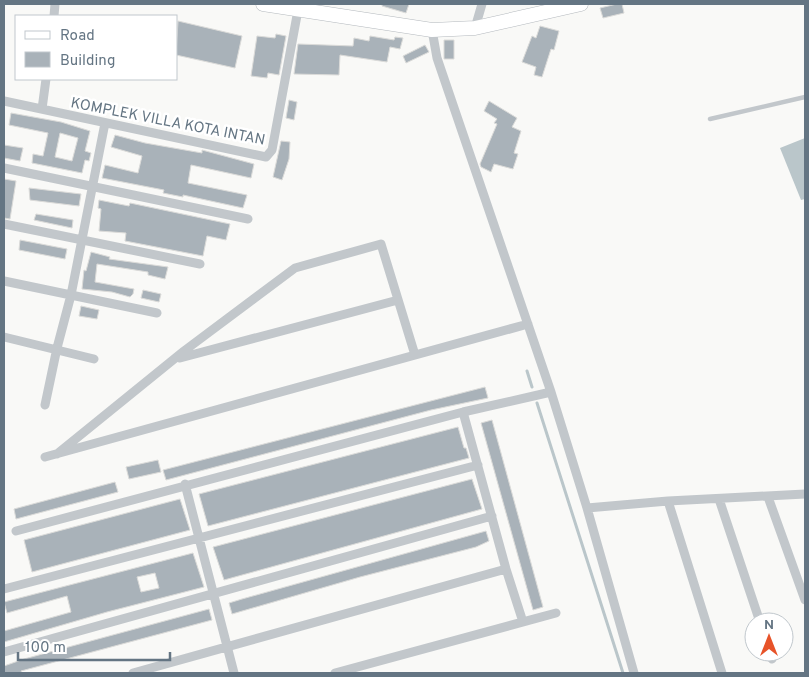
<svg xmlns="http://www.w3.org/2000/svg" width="809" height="677" font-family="Overpass,sans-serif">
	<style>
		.water { fill: #bac6ca }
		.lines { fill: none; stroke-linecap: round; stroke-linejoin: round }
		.stream { stroke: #bac6ca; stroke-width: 3 }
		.building { fill: #a9b2b9; stroke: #dbdbd9; fill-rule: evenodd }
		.primary-casing { stroke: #b4b9be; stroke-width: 15 }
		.lane { stroke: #c2c7cb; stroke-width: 4.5 }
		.street { stroke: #c2c7cb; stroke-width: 9 }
		.primary { stroke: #fff; stroke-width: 14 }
		.labels { text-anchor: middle; stroke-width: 5; stroke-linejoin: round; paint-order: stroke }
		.street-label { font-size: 15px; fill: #647583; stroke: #fff }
	</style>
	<rect width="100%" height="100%" fill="#f9f9f7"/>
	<path class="water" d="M805,138V199L801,200L780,148Z"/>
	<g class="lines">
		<path class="stream" d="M527,371L532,387
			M537,403L623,673"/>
	</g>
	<path class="building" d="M382,4H409L406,13L382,6Z
		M617,4H622L624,13L603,18L600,8Z
		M178,21L242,36L235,68L176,55Z
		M540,26L559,31L554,50L551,49L542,77L534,75L536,67L522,62L532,36L536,38Z
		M276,34L286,36L279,75L268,73L267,78L251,76L257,36L275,38Z
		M370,36L394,40L395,37L403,38L400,49L390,47L387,62L340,55L339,75L294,74L298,44L353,46L354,38L369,41Z
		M444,40H454V59H444Z
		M425,45L429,52L406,63L403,56Z
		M289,100L297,102L294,120L286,118Z
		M489,101L517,118L512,127L521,131L514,153L518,154L513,169L494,164L491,172L481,167L480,164L497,124L494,123L497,119L484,111Z
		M11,113L61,122L90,131L85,151L91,153L89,161L85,160L82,173L32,163L33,154L43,156L48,133L9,125ZM60,133L78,138L72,161L55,157Z
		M115,135L145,143L202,153V150L254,164L251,178L191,165L188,183L247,195L243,208L183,195V197L163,193L164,190L102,178L105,165L138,173L142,156L111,147Z
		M281,141L290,142L289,159L282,180L273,177Z
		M4,145L23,148L20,161L4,158Z
		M4,179L16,181L10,219L4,218Z
		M29,188L81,194L79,206L30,200Z
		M99,200L129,206L130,203L230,224L226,240L207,236L203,256L125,241L126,233L99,231L101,209L98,208Z
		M36,214L73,220L72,228L34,220Z
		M20,240L67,249L65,259L19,250Z
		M91,252L110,257L109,259L168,267L165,279L148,275V272L97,264L95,282L134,289L133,294L130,297L112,292L82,289L84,270L86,271Z
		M143,290L161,294L159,302L141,298Z
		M81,306L99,310L97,319L79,316Z
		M485,387L488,398L431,410L166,480L163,470Z
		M492,420L543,607L533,610L481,423Z
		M458,427L464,448H466L469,458L208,526L199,494Z
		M158,460L161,472L129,479L126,467Z
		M472,479L482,509L224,580L213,547Z
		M115,482L118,492L16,519L14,509Z
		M180,499L190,530L32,572L24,540Z
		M486,531L489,541L476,547L360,577L232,614L229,603L242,599Z
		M193,553L204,587L107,612L4,642V631L71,612L67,596L7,613L4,602ZM155,573L159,588L141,592L137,577Z
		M209,609L212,620L21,671L22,673H4V666L24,659Z"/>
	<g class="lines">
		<g class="primary-casing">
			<path id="primary" d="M263,4L432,30L475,28L581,4"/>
		</g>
		<path class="lane" d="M710,119L805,97"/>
		<path class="street" d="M54,16L55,4
			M475,28L482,4
			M432,30L437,58L551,392L587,508L634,673
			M4,101L266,157L272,150L298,10
			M42,109L46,79
			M4,168L248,219
			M4,224L200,264
			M4,281L157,313
			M4,337L94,359
			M180,358L398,300
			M45,405L57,348L71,295L105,123
			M463,412L506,569L523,622
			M57,454L184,351L295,268L381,244L415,355
			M45,457L528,324
			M185,484L234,673
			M768,497L805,600
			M719,499L760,622
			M668,501L722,673
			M587,508L668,501L805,494
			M16,531L463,412L551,392
			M4,589L478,465
			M4,652L492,516
			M770,652L772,659
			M133,673L506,569
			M335,673L556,613"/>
		<use href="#primary" class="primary"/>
	</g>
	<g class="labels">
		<g class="street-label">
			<text transform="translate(168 121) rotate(11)" y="5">KOMPLEK VILLA KOTA INTAN</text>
		</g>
	</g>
	<rect width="809" height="677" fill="none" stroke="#647583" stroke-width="10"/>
	<rect x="15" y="15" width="162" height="65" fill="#ffffff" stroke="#c1c8cd"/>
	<rect x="25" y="31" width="25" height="8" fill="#ffffff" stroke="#c1c8cd"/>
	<text x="60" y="40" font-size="15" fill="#647583">Road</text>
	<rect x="25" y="52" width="25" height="15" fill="#a9b2b9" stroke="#c1c8cd"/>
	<text x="60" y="65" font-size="15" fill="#647583">Building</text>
	<g transform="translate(769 637)"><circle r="24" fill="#ffffff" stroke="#c1c8cd"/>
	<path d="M0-4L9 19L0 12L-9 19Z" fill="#e75329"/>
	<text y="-8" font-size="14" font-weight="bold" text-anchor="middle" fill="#647583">N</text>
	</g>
	<path d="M18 652v8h152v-8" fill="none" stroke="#647583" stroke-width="2.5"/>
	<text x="25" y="652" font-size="15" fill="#647583" stroke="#ffffff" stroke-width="4" paint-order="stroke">100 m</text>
</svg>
